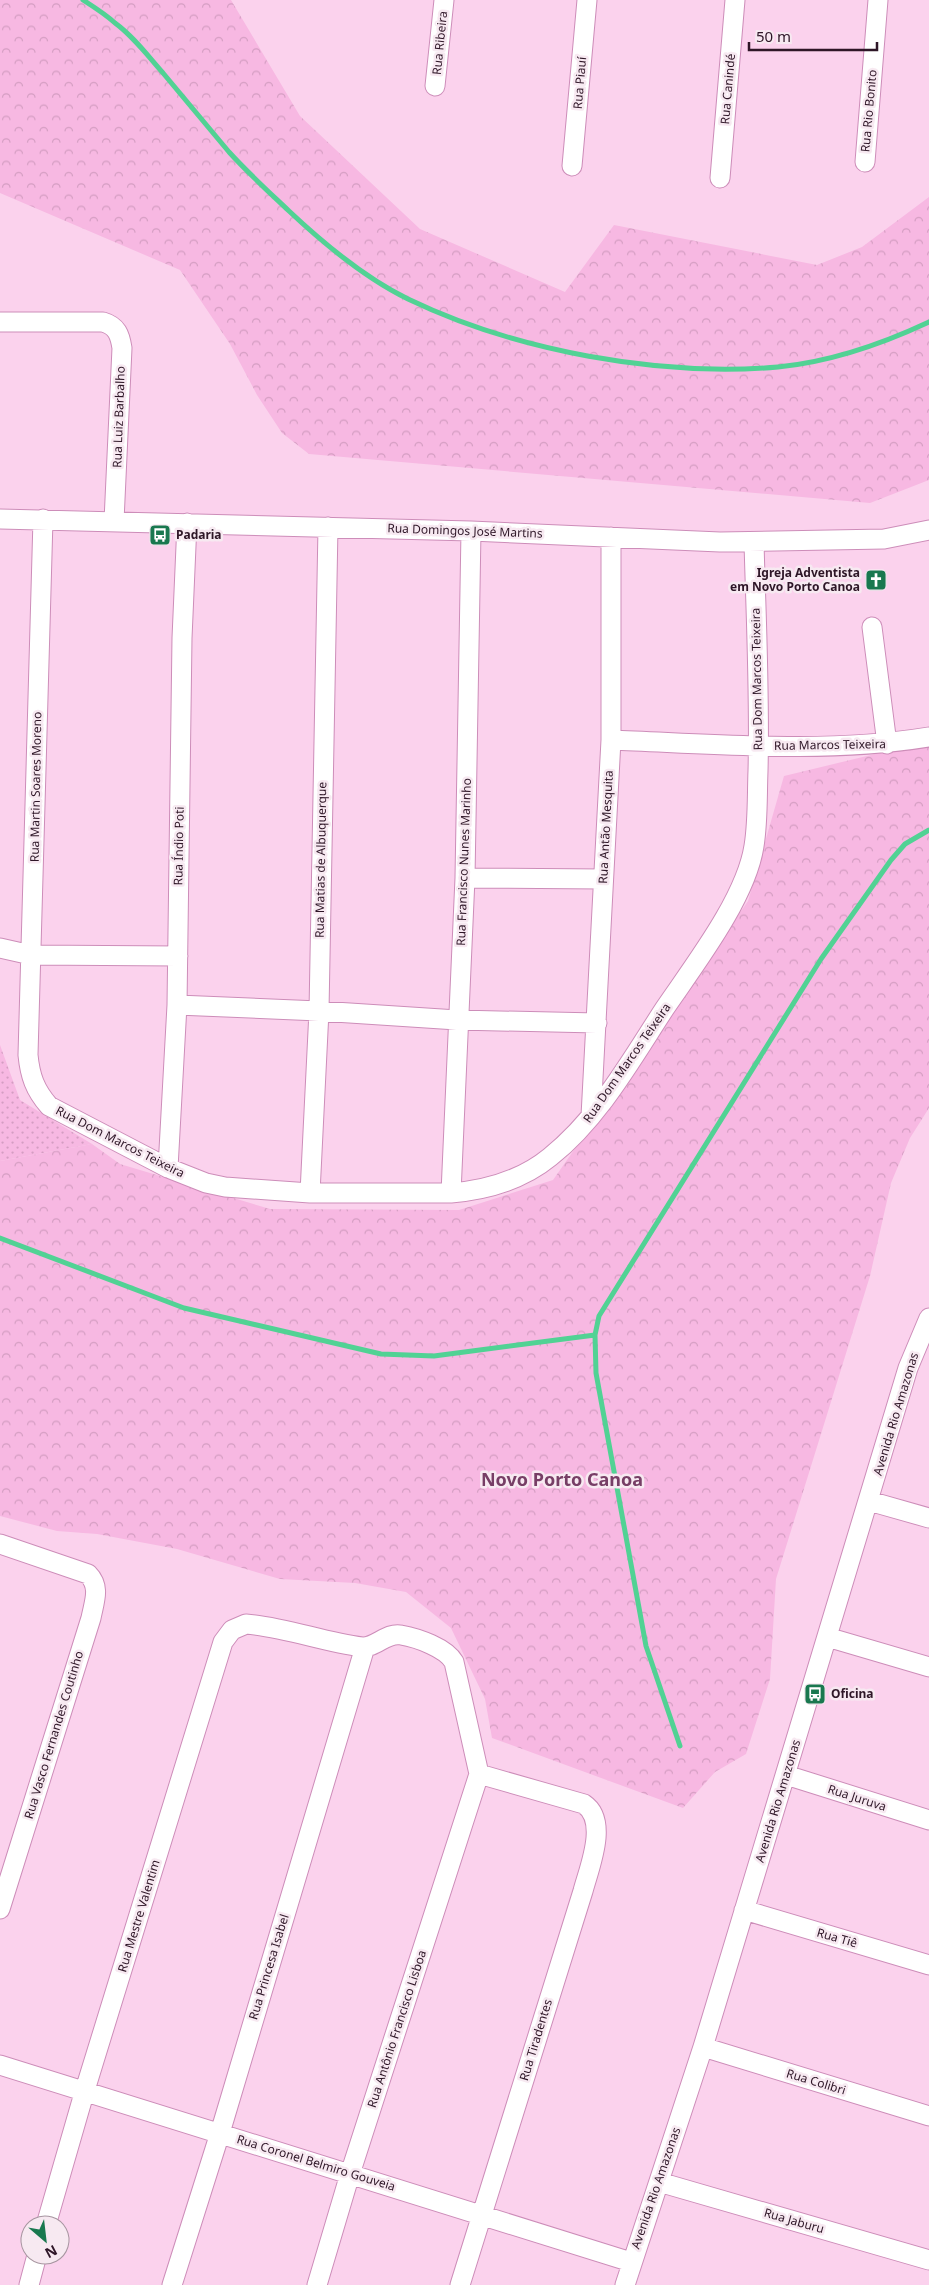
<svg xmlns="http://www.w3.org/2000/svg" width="929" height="2285" font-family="'Noto Sans',sans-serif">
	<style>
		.grass { fill: url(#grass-dots) }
		.forest { fill: url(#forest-crowns) }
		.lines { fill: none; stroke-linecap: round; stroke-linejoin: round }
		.stream { stroke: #51d294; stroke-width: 5 }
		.minor-casing { stroke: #cd8db9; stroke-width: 21 }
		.minor { stroke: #fff; stroke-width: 19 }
		.labels { text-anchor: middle; stroke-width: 5; stroke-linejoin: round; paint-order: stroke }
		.street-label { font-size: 12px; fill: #2e1627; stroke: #f7e9f1 }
		.poi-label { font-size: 12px; font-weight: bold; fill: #2e1627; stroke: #f7e9f1; text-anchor: start }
		.district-label { font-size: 18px; font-weight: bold; fill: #773e66; stroke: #f7e9f1 }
	</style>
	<defs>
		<pattern id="grass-dots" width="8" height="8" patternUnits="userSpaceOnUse" patternTransform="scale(1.25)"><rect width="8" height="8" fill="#f7b8e2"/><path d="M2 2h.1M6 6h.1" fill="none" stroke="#d49dc2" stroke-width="1.8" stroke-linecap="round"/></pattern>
		<pattern id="forest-crowns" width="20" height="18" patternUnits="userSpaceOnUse" patternTransform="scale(1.25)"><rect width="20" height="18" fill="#f7b8e2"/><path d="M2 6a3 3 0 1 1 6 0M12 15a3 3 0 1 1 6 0" fill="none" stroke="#d49dc2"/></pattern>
	</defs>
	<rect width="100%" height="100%" fill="#fbd2ed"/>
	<path class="grass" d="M0,1045L20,1100L92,1144L0,1161Z"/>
	<path class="forest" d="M0,0H231L300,116L420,229L565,292L614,225L817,265L862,247L929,197V480L870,503L309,454L282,433L257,395L230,344L180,270L0,193Z
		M929,741V1108L910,1138L891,1183L870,1276L776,1579L770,1679L746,1754L715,1772L683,1808L492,1738L485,1699L451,1628L406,1592L355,1583L280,1579L177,1549L97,1534L57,1531L0,1516V1161L92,1144L120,1164L270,1209L459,1210L553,1180L748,901L784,776Z"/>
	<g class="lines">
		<path class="stream" d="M83,0C94,7 105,14 115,23C133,36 148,56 163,73C185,99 207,126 229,152C248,173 269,192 289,211C323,243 367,279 408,299C516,351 659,377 778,367C830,362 882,344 929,322
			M0,1238L184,1308L381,1354L434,1356L595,1335
			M680,1746L646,1646L596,1373L595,1335L599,1316L821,959L891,860L905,844L929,830"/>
		<g class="minor-casing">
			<path id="minor" d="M435,86L444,0
				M865,162L878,0
				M572,166L587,0
				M720,178L735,0
				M0,322H103C117,326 120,335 122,348L114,521
				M0,519L471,531L720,542L884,539L929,530
				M43,519L28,1055C30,1076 35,1090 49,1106L168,1168L206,1183L225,1187L310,1193H451C486,1190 522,1180 550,1157C599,1118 631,1060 665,1008C695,964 746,898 754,846C758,822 757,796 758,771C760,695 756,618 754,542
				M872,627L887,744
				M611,740C716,744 825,754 929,737
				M465,878L603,879
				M0,948L31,955L178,956
				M177,1005L319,1011L457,1020L597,1023
				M591,1116L611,740V537
				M168,1168L177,1005L182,638L187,523
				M310,1193L319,1011L328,527
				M451,1193L465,878L471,531
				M869,1501L929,1518
				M0,1544L88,1574C101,1587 94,1602 91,1618L0,1909
				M827,1637L929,1667
				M786,1775L929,1820
				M744,1910L929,1965
				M703,2047L929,2116
				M0,2065L631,2262
				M659,2182L929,2260
				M46,2225L85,2090L223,1642L232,1630L246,1624C285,1627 323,1642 362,1647C375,1648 387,1632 401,1635C418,1638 446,1648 454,1662L479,1774L584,1804C609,1821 589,1868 583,1891L460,2285
				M29,2285L37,2255
				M172,2285L220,2133L365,1647
				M317,2285L350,2174L479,1774
				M625,2285L703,2047L908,1368L929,1318"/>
		</g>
		<use href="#minor" class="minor"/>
	</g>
	<defs>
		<g id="bus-square" transform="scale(1.125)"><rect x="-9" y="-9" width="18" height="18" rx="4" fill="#19784f" stroke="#f7e9f1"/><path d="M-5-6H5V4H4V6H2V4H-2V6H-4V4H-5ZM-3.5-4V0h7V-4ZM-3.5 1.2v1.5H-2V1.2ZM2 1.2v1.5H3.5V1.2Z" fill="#fff"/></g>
		<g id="church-square" transform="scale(1.125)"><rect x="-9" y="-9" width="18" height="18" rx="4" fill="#19784f" stroke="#f7e9f1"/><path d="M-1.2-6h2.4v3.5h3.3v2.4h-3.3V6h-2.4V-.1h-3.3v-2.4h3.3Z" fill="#fff"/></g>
	</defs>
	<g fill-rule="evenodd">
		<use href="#bus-square" x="160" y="535"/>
		<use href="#church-square" x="876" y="580"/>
		<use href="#bus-square" x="815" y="1694"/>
	</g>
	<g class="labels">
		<g class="street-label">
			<text transform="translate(440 43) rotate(-84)" y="4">Rua Ribeira</text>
			<text transform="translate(580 83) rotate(-85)" y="4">Rua Piauí</text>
			<text transform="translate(728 89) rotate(-85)" y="4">Rua Canindé</text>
			<text transform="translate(869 111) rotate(-85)" y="4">Rua Rio Bonito</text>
			<text transform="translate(119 417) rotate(-88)" y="4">Rua Luiz Barbalho</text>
			<text transform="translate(465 531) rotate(2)" y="4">Rua Domingos José Martins</text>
			<text transform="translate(757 679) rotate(-91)" y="4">Rua Dom Marcos Teixeira</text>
			<text transform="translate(830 745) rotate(-1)" y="4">Rua Marcos Teixeira</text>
			<text transform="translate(36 787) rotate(-89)" y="4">Rua Martin Soares Moreno</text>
			<text transform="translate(606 827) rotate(-87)" y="4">Rua Antão Mesquita</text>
			<text transform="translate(179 846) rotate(-89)" y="4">Rua Índio Poti</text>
			<text transform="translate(321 860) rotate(-89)" y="4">Rua Matias de Albuquerque</text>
			<text transform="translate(464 862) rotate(-88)" y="4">Rua Francisco Nunes Marinho</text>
			<text transform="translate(627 1063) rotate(-55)" y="4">Rua Dom Marcos Teixeira</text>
			<text transform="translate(120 1142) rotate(27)" y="4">Rua Dom Marcos Teixeira</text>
			<text transform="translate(896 1414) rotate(-73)" y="4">Avenida Rio Amazonas</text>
			<text transform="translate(54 1735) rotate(-73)" y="4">Rua Vasco Fernandes Coutinho</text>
			<text transform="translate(857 1798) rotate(18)" y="4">Rua Juruva</text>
			<text transform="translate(778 1801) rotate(-73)" y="4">Avenida Rio Amazonas</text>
			<text transform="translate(139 1916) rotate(-73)" y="4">Rua Mestre Valentim</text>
			<text transform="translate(837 1938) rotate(16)" y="4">Rua Tiê</text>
			<text transform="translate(269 1967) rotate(-73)" y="4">Rua Princesa Isabel</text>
			<text transform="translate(397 2029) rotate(-72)" y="4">Rua Antônio Francisco Lisboa</text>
			<text transform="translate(536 2040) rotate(-73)" y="4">Rua Tiradentes</text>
			<text transform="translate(816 2082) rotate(17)" y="4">Rua Colibri</text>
			<text transform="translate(316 2163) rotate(17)" y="4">Rua Coronel Belmiro Gouveia</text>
			<text transform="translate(656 2188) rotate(-71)" y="4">Avenida Rio Amazonas</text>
			<text transform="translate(794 2221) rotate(16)" y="4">Rua Jaburu</text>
		</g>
		<g class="poi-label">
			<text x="176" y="539">Padaria</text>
			<text x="860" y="577" text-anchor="end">Igreja Adventista<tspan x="860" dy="14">em Novo Porto Canoa</tspan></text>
			<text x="831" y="1698">Oficina</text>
		</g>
		<g class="district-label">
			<text x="562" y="1486">Novo Porto Canoa</text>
		</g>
	</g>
	<g transform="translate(45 2240) rotate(152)"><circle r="24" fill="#f7e9f1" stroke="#a795a0"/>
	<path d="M0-4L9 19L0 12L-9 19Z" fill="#19784f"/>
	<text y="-8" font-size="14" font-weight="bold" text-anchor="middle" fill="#2e1627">N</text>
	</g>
	<path d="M749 42v8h128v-8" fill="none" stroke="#2e1627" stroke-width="2.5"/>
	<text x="756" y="42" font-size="15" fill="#2e1627" stroke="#f7e9f1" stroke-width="4" paint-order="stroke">50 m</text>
</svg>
